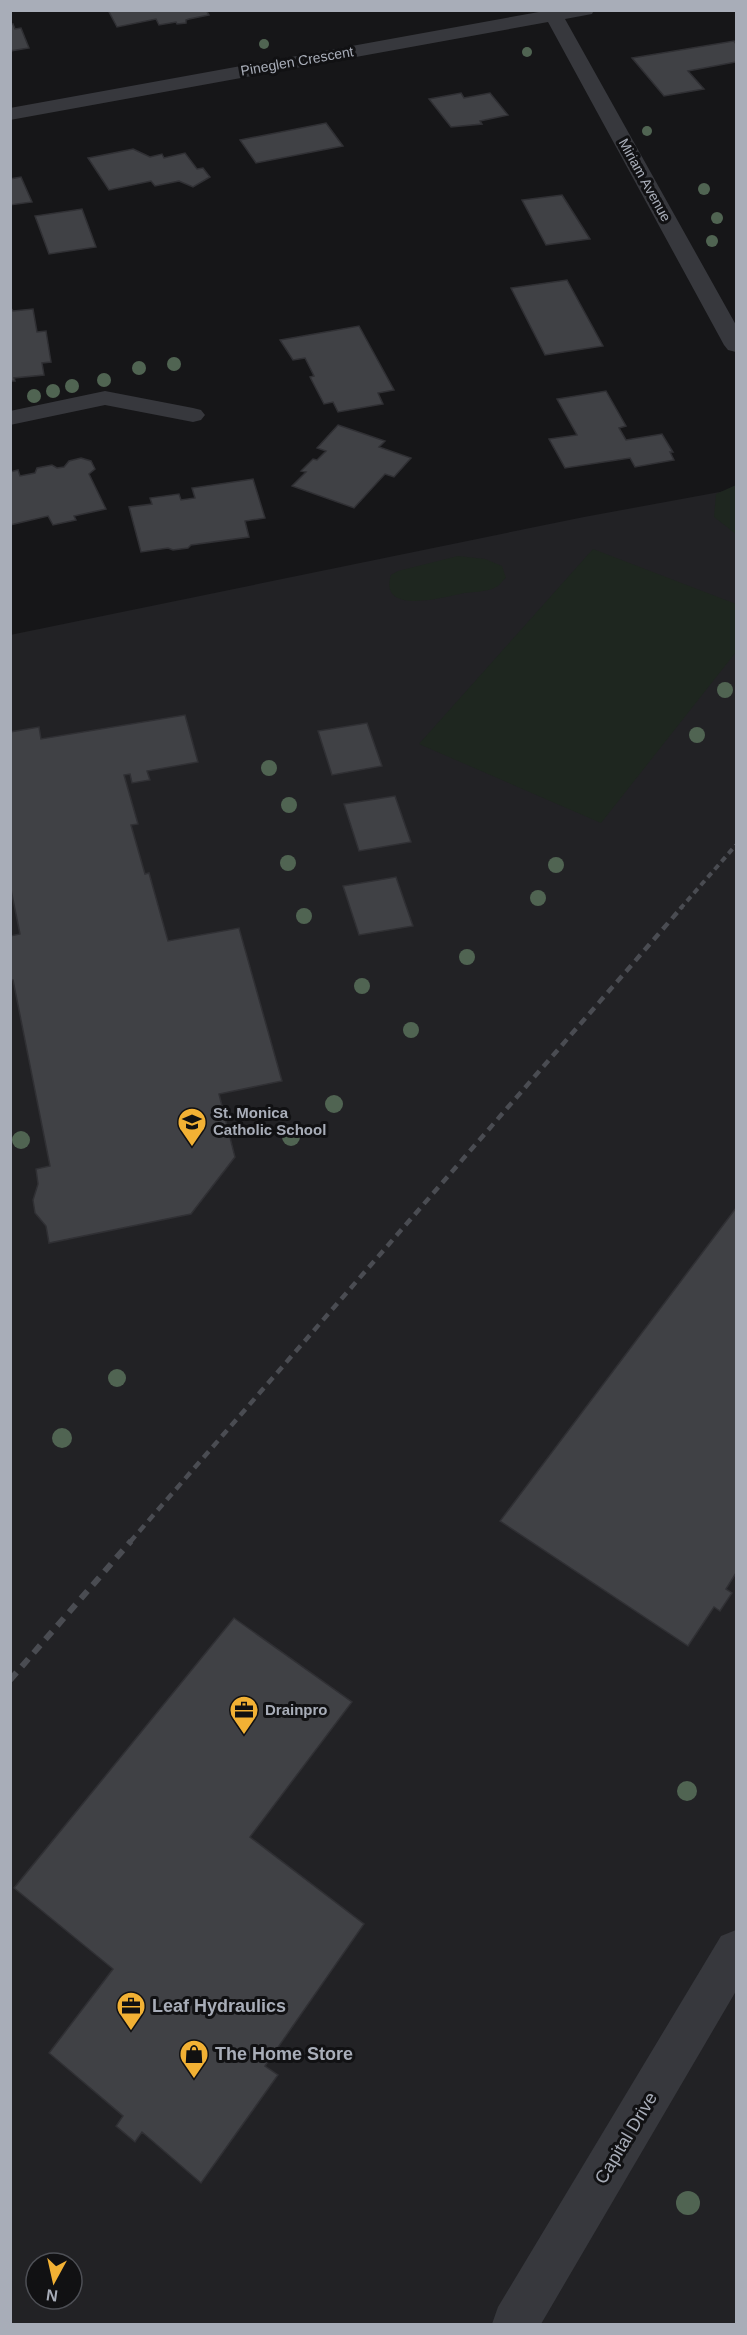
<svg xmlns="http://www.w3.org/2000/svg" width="747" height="2335" font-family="Arial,sans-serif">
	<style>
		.built { fill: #222225; fill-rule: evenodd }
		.green { fill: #1e261f }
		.building { fill: #404145; stroke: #303034; stroke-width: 1.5 }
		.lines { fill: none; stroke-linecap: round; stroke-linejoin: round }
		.minor { fill: #37383d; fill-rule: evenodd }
		.rail-far2 { stroke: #4a4c52; stroke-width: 4; stroke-dasharray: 6 4.5; stroke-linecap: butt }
		.rail-far1 { stroke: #4a4c52; stroke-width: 4.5; stroke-dasharray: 8 6; stroke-linecap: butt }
		.rail { stroke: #4a4c52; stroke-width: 6; stroke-dasharray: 10 8; stroke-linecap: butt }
		.tree { fill: #506452 }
		.labels { text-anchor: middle; stroke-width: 6; stroke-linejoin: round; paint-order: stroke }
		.far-street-label { font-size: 14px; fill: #a8adb8; stroke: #111113 }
		.poi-label { font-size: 15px; font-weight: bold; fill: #a8adb8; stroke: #111113; text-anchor: start }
		.near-poi-label { font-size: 18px; font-weight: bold; fill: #a8adb8; stroke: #111113; text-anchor: start }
		.near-street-label { font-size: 18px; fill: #a8adb8; stroke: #111113 }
	</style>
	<rect width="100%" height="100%" fill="#161618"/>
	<path class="built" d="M736,489V2324H11L10,635L584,517ZM36,2263H72V2299H36Z"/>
	<path class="green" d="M736,485V534L714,517L716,494Z
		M593,549L736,604V652L601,823L419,744Z
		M458,556L485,559L502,566L506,578C503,580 499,586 496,587C487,592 473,592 464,593C445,597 378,616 391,575L398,571Z"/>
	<path class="building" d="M108,10H206L209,15L189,19L186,20V23L177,24L176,22L159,25L156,19L117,27Z
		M13,24L15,29L21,28L29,48L10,51V25Z
		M734,41L736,44V62L688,71L704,89L664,96L632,58Z
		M461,93L464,98L490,93L508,115L480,121L482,124L451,127L429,99Z
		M326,123L343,146L256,163L240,140Z
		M133,149L150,157L162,154L164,158L185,153L197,169L203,168L210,177L193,187L179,181L155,186L151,181L109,190L88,158Z
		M21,177L32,202L10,205V179Z
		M562,195L590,239L546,245L522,200Z
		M82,209L96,247L49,254L35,216Z
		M567,280L603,346L545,355L511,288Z
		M10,307L13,311L33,309L37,332L46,331L51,362L42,363L44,375L14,378L15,381H10Z
		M359,326L394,390L378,393L383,404L338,412L333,402L324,404L310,377L314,376L305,358L293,360L280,340Z
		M606,391L626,426L619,428L626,440L662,434L673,452H670L674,460L635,467L630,458L565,468L549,439L577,435L557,399Z
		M338,425L385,441L379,447L411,458L394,477L385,474L354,508L292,486L306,472L301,471L313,459L317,460L326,451L317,448Z
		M81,458L91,461L95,469L89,474L106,509L74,516L76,520L53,525L48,516L10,525V472L18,470L20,476L35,473L37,468L52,465L57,468L64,467L69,461Z
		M253,479L265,518L245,521L249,537L191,545L188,548L173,550L168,548L141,552L129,507L152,504L150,498L179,494L181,500L195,498L192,488Z
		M185,715L198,762L147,771L150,780L132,783L130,774L124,775L138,824L131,825L145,874L149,873L168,941L239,928L282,1081L219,1094L235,1157L191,1214L49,1243L46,1226L35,1213L33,1200L38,1184L36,1169L50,1166L13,980H10V936L20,934L10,885V732L39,727L41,739Z
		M367,723L382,766L332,775L318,731Z
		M395,796L411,842L359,851L344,804Z
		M396,877L413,926L359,935L343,886Z
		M736,1208V1573L726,1589L732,1593L720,1611L714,1607L688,1646L500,1521Z
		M234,1618L352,1702L250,1837L364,1924L265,2066L278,2075L201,2183L142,2132L135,2142L116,2126L123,2116L49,2053L113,1969L14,1888Z"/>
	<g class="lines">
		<path class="minor" d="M550,10H594L592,14L565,19L736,325V352L728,350L724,345L548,22L10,120V108Z
			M105,391L193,408L201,410L205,415L201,420L193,422L105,405L10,425V411Z
			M736,1930V1991L541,2324H492L498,2307L721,1936Z"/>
		<path class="rail-far2" d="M680,909L736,845"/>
		<path class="rail-far1" d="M130,1542L682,907"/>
		<path class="rail" d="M10,1680L131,1541"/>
	</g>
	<g class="tree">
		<circle cx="264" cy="44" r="5"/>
		<circle cx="527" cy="52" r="5"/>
		<circle cx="647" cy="131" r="5"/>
		<circle cx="704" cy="189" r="6"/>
		<circle cx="717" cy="218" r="6"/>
		<circle cx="712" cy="241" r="6"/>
		<circle cx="174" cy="364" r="7"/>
		<circle cx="139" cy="368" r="7"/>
		<circle cx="104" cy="380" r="7"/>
		<circle cx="72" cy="386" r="7"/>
		<circle cx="53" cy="391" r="7"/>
		<circle cx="34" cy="396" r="7"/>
		<circle cx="725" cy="690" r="8"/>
		<circle cx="697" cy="735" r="8"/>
		<circle cx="269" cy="768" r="8"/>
		<circle cx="289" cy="805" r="8"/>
		<circle cx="288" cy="863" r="8"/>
		<circle cx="556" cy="865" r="8"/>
		<circle cx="538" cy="898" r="8"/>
		<circle cx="304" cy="916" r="8"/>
		<circle cx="467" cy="957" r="8"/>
		<circle cx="362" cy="986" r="8"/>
		<circle cx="411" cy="1030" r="8"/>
		<circle cx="334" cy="1104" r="9"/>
		<circle cx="291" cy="1137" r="9"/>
		<circle cx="21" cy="1140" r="9"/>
		<circle cx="117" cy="1378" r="9"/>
		<circle cx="62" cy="1438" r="10"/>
		<circle cx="687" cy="1791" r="10"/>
		<circle cx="688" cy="2203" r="12"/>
	</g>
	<defs>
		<g id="school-pin" transform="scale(1.5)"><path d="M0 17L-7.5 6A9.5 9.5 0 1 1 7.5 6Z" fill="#f2b134" stroke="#111113"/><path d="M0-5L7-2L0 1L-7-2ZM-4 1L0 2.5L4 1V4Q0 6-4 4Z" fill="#111"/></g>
		<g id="office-pin" transform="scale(1.5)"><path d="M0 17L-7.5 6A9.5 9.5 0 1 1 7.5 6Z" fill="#f2b134" stroke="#111113"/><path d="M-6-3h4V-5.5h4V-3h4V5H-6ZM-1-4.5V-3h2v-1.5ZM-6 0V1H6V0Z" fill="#111"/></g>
		<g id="shop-pin" transform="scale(1.5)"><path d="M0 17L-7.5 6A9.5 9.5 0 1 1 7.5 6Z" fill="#f2b134" stroke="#111113"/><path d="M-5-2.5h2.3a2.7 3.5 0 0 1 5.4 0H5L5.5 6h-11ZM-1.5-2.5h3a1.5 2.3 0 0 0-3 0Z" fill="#111"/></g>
	</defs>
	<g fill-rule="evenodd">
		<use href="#school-pin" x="192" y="1122"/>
		<use href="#office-pin" x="244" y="1710"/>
		<use href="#office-pin" x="131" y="2006"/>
		<use href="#shop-pin" x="194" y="2054"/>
	</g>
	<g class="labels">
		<g class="far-street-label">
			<text transform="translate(297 61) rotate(-10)" y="5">Pineglen Crescent</text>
			<text transform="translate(645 180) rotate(61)" y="5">Miriam Avenue</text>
		</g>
		<g class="poi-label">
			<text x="213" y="1118">St. Monica<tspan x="213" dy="17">Catholic School</tspan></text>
			<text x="265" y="1715">Drainpro</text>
		</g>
		<g class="near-poi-label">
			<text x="152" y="2012">Leaf Hydraulics</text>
			<text x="215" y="2060">The Home Store</text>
		</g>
		<g class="near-street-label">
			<text transform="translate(626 2138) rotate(-59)" y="6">Capital Drive</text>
		</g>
	</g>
	<rect width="747" height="2335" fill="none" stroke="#a8adb8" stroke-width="24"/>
	<g transform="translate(54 2281) rotate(188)"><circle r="28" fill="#111113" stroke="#4d4f55" stroke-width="1.5"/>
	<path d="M0-4.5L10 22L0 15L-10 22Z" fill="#f2b134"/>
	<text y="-9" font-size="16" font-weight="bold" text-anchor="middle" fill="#a8adb8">N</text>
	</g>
</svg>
